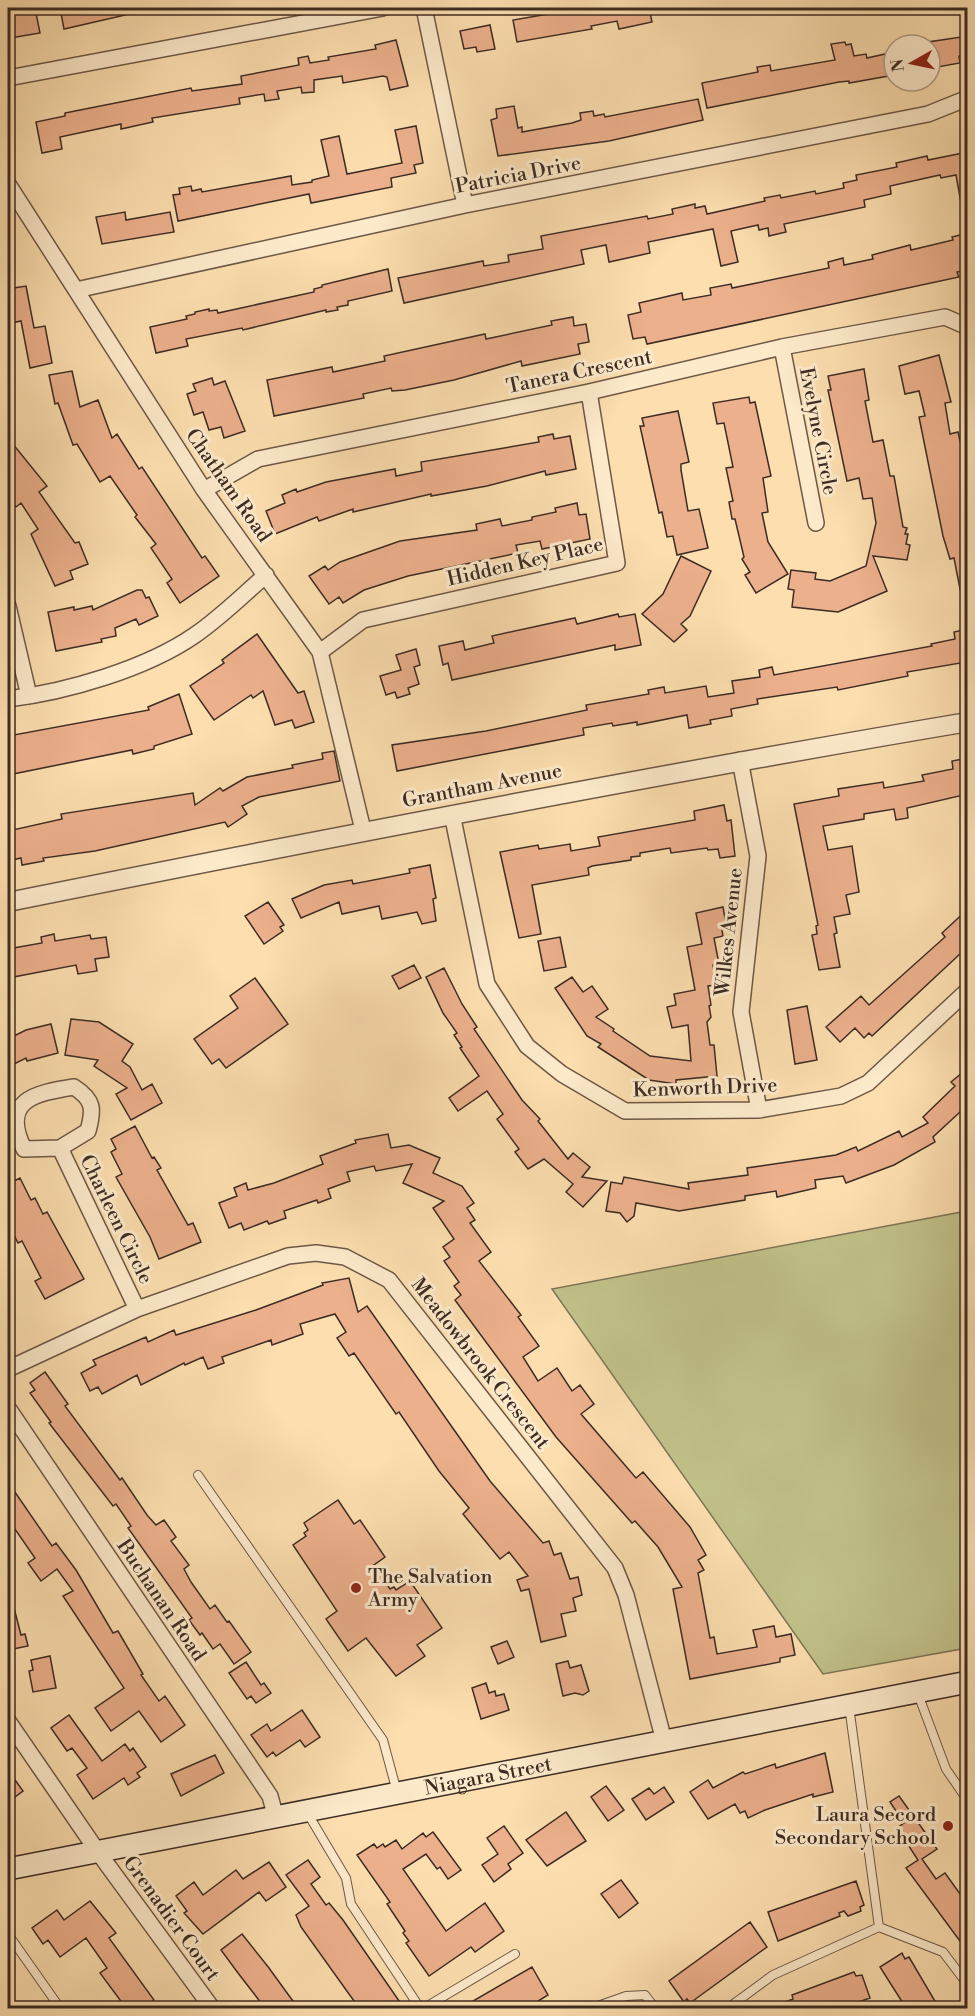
<svg xmlns="http://www.w3.org/2000/svg" width="975" height="2016" font-family="'Libre Bodoni',serif">
	<style>
		.green { fill: #c1c18a; stroke: #7f7657; stroke-width: 1.5 }
		.building { fill: #ecb08c; stroke: #3d2c24; stroke-width: 1.5 }
		.lines { fill: none; stroke-linecap: round; stroke-linejoin: round }
		.service-casing { stroke: #6d5847; stroke-width: 10 }
		.minor-casing { stroke: #6d5847; stroke-width: 18 }
		.tertiary-casing { stroke: #6d5847; stroke-width: 21 }
		.secondary-casing { stroke: #3d2c24; stroke-width: 24 }
		.service { stroke: #fdeacb; stroke-width: 8 }
		.minor { stroke: #fdeacb; stroke-width: 15 }
		.tertiary { stroke: #fdeacb; stroke-width: 18 }
		.secondary { stroke: #fdeacb; stroke-width: 21 }
		.poi-dot { fill: #8f2418; stroke: #fdeacb; stroke-width: 2 }
		.labels { text-anchor: middle; stroke-width: 6; stroke-linejoin: round; paint-order: stroke }
		.street-label { font-size: 20px; fill: #3d2c24; stroke: #fdeacb }
		.poi-label { font-size: 20px; fill: #3d2c24; stroke: #fdeacb; text-anchor: start }
	</style>
	<rect width="100%" height="100%" fill="#fcdeaf"/>
	<filter id="stains"><feTurbulence type="fractalNoise" baseFrequency=".00333" numOctaves="4"/><feColorMatrix values="0 0 0 0 .2 0 0 0 0 .09 0 0 0 0 .02 0 0 0 .5 -.17"/></filter>
	<radialGradient id="worn" r=".72"><stop offset=".6" stop-color="#630" stop-opacity="0"/><stop offset="1" stop-color="#630" stop-opacity=".3"/></radialGradient>
	<path class="green" d="M967,1211V1648L823,1674L552,1289Z"/>
	<path class="building" d="M8,8H35L40,33L10,38Z
		M60,8H133L134,13L64,29Z
		M571,8H649L652,22L619,29L617,21L591,26L592,29L517,42L513,20L571,10Z
		M490,25L495,49L477,52L476,47L464,49L460,31Z
		M968,36V54L959,56L960,63L932,68L928,42Z
		M396,40L408,86L390,90L387,77L383,76L343,83L342,76L314,80V92L302,93L301,87L277,91L279,99L265,101L264,94L239,98L240,104L152,118L153,122L121,129V124L60,137L62,149L42,153L36,122L65,116V113L75,111L191,88L192,91L242,84L241,76L299,65L298,58L308,56L310,63L329,60L328,57L376,49L375,45Z
		M845,42L846,45L851,44L854,56L866,54L867,58L894,52V75L849,83V81L839,82L707,108L702,83L758,72L757,67L770,65L771,71L835,60L831,44Z
		M698,99L703,120L609,141L498,156L491,120L497,118L496,109L514,106L518,128L522,127V132L572,123L581,120L580,113L593,111L594,116L604,114L605,117Z
		M416,126L423,163L414,165L416,173L391,178L392,187L311,203L309,194L178,221L173,195L180,194L179,188L191,186L192,191L201,189L202,192L291,176L292,185L312,182V180L329,176L321,140L339,136L347,174L402,163L395,130Z
		M968,152V203H961L956,175L941,178L940,175L890,186L891,194L864,200L865,207L784,224L786,232L769,236L768,228L759,230L758,225L731,231L738,262L721,266L713,229L648,242L650,253L609,262L606,245L581,250L584,264L404,303L398,278L483,261L484,266L509,262L508,255L543,249L541,236L647,216L648,219L673,214L672,209L695,204V208L705,206L707,214L765,201L764,198L780,195L781,198L815,191L816,194L844,188L843,183L857,180L856,175L897,167L896,163L927,156L928,160Z
		M125,212L126,220L170,212L174,232L102,244L96,217Z
		M968,233V270L957,272L959,277L647,344L645,337L633,339L628,315L641,312L639,303L682,293L683,300L711,295L710,288L731,284L732,288L829,268L828,262L843,258L844,265L873,259L872,255L910,245L911,250L953,240L952,237Z
		M388,269L392,291L348,301V305L337,307L338,310L326,312V310L243,330L242,328L186,339L188,346L156,353L150,327L187,319L186,316L195,314V312L209,309V311L217,310L218,313L314,292V289L322,287V285Z
		M26,286L34,328L45,326L52,363L30,368L21,321L11,323L8,307V289Z
		M573,317L574,326L586,324L589,342L578,344L580,354L522,366L521,361L454,380L405,390L392,391L391,388L363,394L364,398L274,416L267,380L332,367L333,372L385,361L384,356L485,334L486,339L552,325L551,321Z
		M939,355L951,402L945,403L950,434L958,432L968,477V593L961,594L954,558L950,559L943,536L919,417L925,416L919,391L905,394L899,366Z
		M864,369L869,400L865,401L873,442L883,440L890,476H894L903,527L907,528L905,534H908L906,544L910,545L907,560L873,556L887,591L838,612L792,607L794,590L788,589L791,570L816,573L815,579L830,581L866,566L876,523L872,498L863,499L859,478L847,481L828,390H831L828,376Z
		M72,371L80,407L98,400L112,438L117,434L139,469L142,467L202,558L205,556L219,576L180,603L167,583L172,579L151,548L156,544L135,517L137,515L110,476L100,482L77,444L73,445L58,403L55,404L49,375Z
		M212,378L214,385L225,381L245,431L224,438L221,427L209,430L203,412L194,415L187,394L196,391L193,384Z
		M749,397L750,403L755,402L771,476L763,478L768,512L762,513L768,542L788,574L756,593L745,575L750,572L742,559L744,557L735,519H732L729,502L733,501L726,468L733,467L724,423L717,424L713,403Z
		M678,411L689,462L681,464V470L688,511L699,509L708,548L677,555L673,536L667,537L662,512L659,513L640,426H644L642,418Z
		M553,434L554,439L570,436L576,469L546,475L545,471L487,486L431,496V494L353,512V509L319,521L317,517L275,534L266,511L285,503L282,495L296,489L297,492L326,482L395,469L396,476L422,471L421,462L539,442L538,437Z
		M8,438L47,486L39,492L75,543L79,542L88,564L70,571L73,579L55,586L31,534L38,529L21,503L16,507L8,495Z
		M577,503L579,515L586,514L590,539L542,549L540,541L516,545L518,553L408,576L364,590L343,603L339,597L329,604L309,576L325,566L328,570L340,562L400,541L477,530L476,524L500,519L502,526L532,520V517L556,512L555,508Z
		M681,556L711,571L690,616L681,624L687,630L674,642L642,614L663,594Z
		M137,590H142L146,598L149,597L158,616L139,625L136,619L115,628L116,636L101,639L102,642L56,651L48,612L74,607V610L92,606L93,610Z
		M618,614L619,617L635,614L641,645L615,650V645L452,680L448,663L443,665L439,646L463,641L465,650L494,643L492,636L575,618L577,624Z
		M968,629V671H961L960,663L907,672L908,676L838,690L837,687L757,699L758,704L731,709L732,716L710,720L711,724L689,728L687,715L637,725V722L613,726L612,723L583,728L584,735L397,771L392,745L486,731L587,710L586,705L649,694L648,690L664,687L665,693L706,686L708,697L734,693L732,681L760,677L759,670L772,667L774,675L932,646L931,644L955,639L954,632Z
		M257,634L298,693L304,691L314,722L295,728L292,720L275,725L263,691L253,698L251,695L214,720L190,686L224,663L222,660Z
		M416,649L420,665L414,667L419,684L408,688L410,694L397,698L395,692L386,695L380,676L401,670L396,655Z
		M179,694L192,734L154,746V749L133,754L132,750L8,775V736L149,710L148,707Z
		M334,751L340,781L259,797L242,806L247,814L228,827L225,822L95,851L43,858L44,861L22,865L21,858L8,861V831L62,819L61,814L193,793L195,805L220,788L223,791L247,777L293,768L292,765L323,759L322,753Z
		M968,758V794L907,808L908,818L896,820L894,809L864,814V819L823,826L828,850L852,846L859,892L846,895L850,914L834,917L837,933L834,934L840,967L819,970L812,935L817,934L816,926L818,925L794,804L839,796L838,789L883,782L884,788L924,781L922,775L953,769L952,761Z
		M724,805L727,821L731,820L735,856L720,858L718,849L708,850L707,848L671,853L670,848L640,853V856L631,857V860L592,866L588,868L589,875L532,885L541,934L519,938L500,852L538,845L539,849L570,844L571,851L600,846L598,837L695,820L694,811Z
		M430,865L436,898L433,899L436,921L422,924L417,912L382,919L379,906L342,914L339,902L301,918L292,899L324,885L352,880L353,884L410,873L409,869Z
		M268,902L284,925L280,927L283,931L264,944L245,916Z
		M723,907L726,924L721,925L723,936L714,938L719,964L713,965L717,985L708,986L711,1005L709,1006L711,1017L707,1022L710,1045H714L717,1076L676,1080V1084L649,1080L598,1047L601,1044L587,1036L555,988L572,977L583,992L592,986L608,1009L596,1017L614,1029L613,1031L650,1056L691,1061L688,1025L672,1028L667,1007L676,1005L674,994L695,990L687,947L702,944L696,913Z
		M968,909V960L961,953L872,1036L869,1033L864,1038L855,1028L840,1042L826,1027L861,996L869,1005L945,937L942,933Z
		M54,934L55,941L90,935L91,939L106,937L109,957L95,959L97,971L78,974L76,965L8,978V949L42,943L41,937Z
		M560,937L566,967L544,971L538,941Z
		M414,965L421,978L399,989L392,976Z
		M444,968L462,1004L477,1027L474,1029L522,1100L540,1119L538,1121L568,1159L573,1153L590,1167L582,1177L607,1181L583,1207L566,1192L573,1184L544,1159L528,1169L515,1152L519,1149L497,1119L503,1114L487,1091L458,1111L449,1098L479,1076L460,1048L462,1047L454,1035L457,1033L443,1013L426,977Z
		M255,978L288,1024L226,1068L219,1059L212,1064L194,1039L238,1008L230,996Z
		M807,1006L817,1060L795,1064L787,1010Z
		M71,1019L99,1022L133,1044L122,1061L130,1067L142,1090L152,1084L162,1103L131,1120L116,1094L127,1088L94,1066L98,1060L65,1055Z
		M51,1024L58,1053L27,1061L26,1058L8,1067V1039L26,1030Z
		M968,1068V1120L960,1112L933,1137L935,1142L894,1165L846,1183L843,1176L815,1180L816,1188L777,1197L776,1191L745,1196V1200L679,1211L636,1203L634,1216L627,1222L620,1213L606,1211L611,1182L622,1184L624,1177L689,1189L688,1183L748,1175L747,1168L836,1155L856,1147L858,1151L899,1131L902,1137L928,1123L923,1117L955,1086L951,1082Z
		M135,1126L152,1158L154,1157L161,1168L157,1170L188,1225L193,1223L201,1242L159,1259L150,1237L116,1177L122,1174L111,1152L116,1149L111,1139Z
		M388,1134L391,1148L409,1145L440,1158L433,1173L462,1186L474,1203L467,1208L475,1220L470,1223L491,1252L479,1261L521,1315L518,1317L539,1346L523,1357L538,1381L557,1368L572,1391L580,1385L594,1404L581,1414L636,1478L643,1472L690,1527L706,1555L698,1560L704,1570L698,1573L710,1638L714,1637L717,1654L757,1647L753,1630L774,1626L776,1637L791,1634L795,1655L780,1658V1662L690,1679L673,1589L682,1587L658,1547L635,1521L632,1523L556,1437L455,1300L461,1295L454,1286L459,1282L444,1261L450,1257L443,1247L454,1239L433,1208L444,1201L403,1183L412,1164L376,1171L374,1166L347,1172L350,1181L328,1189L331,1198L318,1203L317,1200L284,1211L286,1218L269,1224L267,1221L244,1230L241,1223L229,1228L219,1203L237,1196L234,1188L246,1183L248,1190L274,1183L323,1164L320,1156L356,1143L355,1140Z
		M20,1178L31,1200L35,1198L43,1214L47,1212L84,1279L45,1299L35,1281L41,1278L22,1241L18,1243L8,1223V1184Z
		M349,1278L358,1312L367,1306L490,1481L543,1543L549,1541L554,1555L561,1553L570,1579L578,1577L582,1595L573,1598L576,1611L561,1614L566,1636L541,1642L529,1589L521,1591L517,1580L528,1576L509,1552L500,1559L463,1514L469,1508L439,1471L399,1412L396,1414L354,1353L349,1356L337,1338L346,1332L335,1314L300,1324L303,1334L272,1345L271,1340L222,1357L224,1363L208,1369L203,1357L185,1365L184,1363L141,1385L137,1375L102,1394L98,1387L90,1391L81,1373L96,1365L93,1360L146,1337L148,1342L174,1330L176,1335L256,1310L323,1285L322,1283Z
		M45,1372L68,1404L65,1406L120,1480L122,1478L147,1515L156,1525L164,1520L176,1537L171,1541L189,1565L184,1569L191,1582L210,1609L215,1605L227,1622L229,1621L251,1652L234,1664L220,1644L213,1649L202,1633L200,1635L189,1620L192,1618L128,1528L131,1526L116,1504L113,1506L49,1423L51,1422L30,1393L35,1390L30,1383Z
		M8,1482L52,1546L56,1543L76,1570L113,1633L118,1631L143,1674L141,1675L159,1701L165,1696L185,1725L161,1742L139,1711L111,1731L95,1708L124,1688L63,1596L73,1591L57,1569L41,1581L28,1563L35,1558L8,1519Z
		M338,1500L354,1524L360,1520L385,1557L374,1565L390,1589L394,1587L396,1590L410,1581L442,1628L417,1645L425,1656L396,1676L366,1638L348,1651L326,1619L337,1611L293,1545L306,1536L304,1533L308,1530L304,1523Z
		M12,1600L21,1635L25,1634L28,1646L8,1650V1601Z
		M507,1641L514,1657L498,1664L491,1647Z
		M50,1656L56,1688L33,1692L29,1671L33,1670L31,1660Z
		M568,1661L570,1668L581,1665L589,1691L583,1695L575,1693L563,1696L556,1664Z
		M246,1662L261,1685L264,1683L271,1693L256,1703L251,1696L247,1699L229,1673Z
		M486,1683L489,1693L495,1691L496,1696L504,1694L509,1710L481,1719L472,1688Z
		M302,1710L320,1737L305,1747L300,1740L276,1756L273,1752L267,1757L251,1735L267,1724L271,1731Z
		M69,1715L102,1761L125,1744L130,1751L133,1748L146,1767L137,1773L140,1777L128,1785L124,1778L93,1799L77,1775L87,1768L72,1748L67,1751L51,1728Z
		M825,1753L833,1792L813,1797V1794L765,1810L748,1818L745,1811L740,1813L735,1804L708,1819L690,1792L708,1780L713,1788L743,1772L745,1774L775,1764L776,1768Z
		M215,1755L224,1773L181,1796L171,1774Z
		M8,1770L23,1791L8,1802Z
		M606,1786L624,1810L608,1821L591,1797Z
		M664,1787L674,1802L646,1820L632,1799L649,1788L654,1794Z
		M899,1796L937,1849L922,1859L936,1879L945,1873L968,1905V1952L906,1868L918,1860L897,1828L904,1823L890,1802Z
		M566,1812L586,1841L547,1866L526,1840Z
		M504,1826L523,1853L508,1864L511,1869L494,1882L482,1865L498,1854L487,1838Z
		M433,1832L461,1870L448,1879L440,1867L437,1869L426,1854L403,1869L446,1931L485,1903L504,1931L475,1952L471,1947L429,1976L406,1943L409,1941L403,1933L405,1931L387,1904L390,1902L357,1855L374,1844L377,1848L383,1844L385,1847L396,1840L402,1849L423,1833L426,1837Z
		M308,1860L320,1877L311,1884L326,1905L329,1903L343,1920L404,2008H359L301,1927L296,1915L309,1906L286,1875Z
		M269,1862L286,1887L266,1901L259,1892L203,1934L184,1913L187,1911L176,1896L194,1882L203,1895L236,1870L243,1879Z
		M621,1880L638,1903L619,1918L601,1894Z
		M856,1881L864,1905L860,1907L861,1911L848,1916L844,1911L839,1913L840,1916L778,1941L768,1912Z
		M90,1901L116,1933L109,1938L154,2000L142,2008H126L100,1973L107,1968L86,1938L60,1957L48,1940L43,1944L32,1928L57,1910L64,1920Z
		M750,1922L767,1947L690,2003L687,1999L684,2002L669,1981Z
		M242,1934L269,1968L298,2008H265L238,1973L221,1950Z
		M902,1953L905,1959L909,1957L939,2008H906L880,1967Z
		M532,1967L548,1995L527,2008H461Z
		M854,1972L856,1976L862,1975L870,1998L841,2008H770L793,1999L792,1995Z"/>
	<g class="lines">
		<g class="service-casing">
			<path id="service" d="M198,1475L383,1740L397,1792
				M918,1694L946,1769L968,1801
				M849,1706L879,1927
				M308,1814L346,1878L351,1904L420,2008
				M8,1934L60,2008
				M424,2008L515,1954
				M592,2008L626,1996L645,1995L655,2008
				M728,2008L773,1975L879,1927L943,1952L968,1985"/>
		</g>
		<g class="minor-casing">
			<path id="minor" d="M424,8L465,205
				M8,78L383,8
				M8,184L204,490L320,652L363,830
				M76,290L465,205L928,114L968,98
				M782,347L816,523
				M204,490L258,459L589,392L782,347L945,317L968,327
				M8,606L29,696
				M320,652L363,620L617,563L589,392
				M8,699C66,692 146,669 195,635C220,618 243,595 266,575
				M740,760L758,856L741,1012L759,1110
				M452,814L487,984L527,1046L562,1074L625,1111L759,1110L841,1096L868,1083L968,990
				M60,1148L88,1131C94,1109 94,1100 74,1087C35,1093 0,1100 24,1149L60,1148L137,1309
				M8,1369L137,1309L288,1256L316,1253L345,1257L389,1280L615,1568L626,1595L664,1741
				M8,1408L270,1796L276,1818
				M8,1721L98,1852L212,2008"/>
		</g>
		<g class="tertiary-casing">
			<path id="tertiary" d="M8,902C327,838 646,776 968,722"/>
		</g>
		<g class="secondary-casing">
			<g id="secondary">
				<path id="s1" d="M8,1869L968,1682"/>
			</g>
		</g>
		<use href="#service" class="service"/>
		<use href="#minor" class="minor"/>
		<use href="#tertiary" class="tertiary"/>
		<use href="#secondary" class="secondary"/>
	</g>
	<g class="poi-dot">
		<circle cx="356" cy="1588" r="6"/>
		<circle cx="948" cy="1826" r="6"/>
	</g>
	<g class="labels">
		<g class="street-label">
			<text transform="translate(518 174) rotate(-11)" y="7">Patricia Drive</text>
			<text transform="translate(579 371) rotate(-12)" y="7">Tanera Crescent</text>
			<text transform="translate(819 431) rotate(79)" y="7">Evelyne Circle</text>
			<text transform="translate(229 485) rotate(55)" y="7">Chatham Road</text>
			<text transform="translate(525 561) rotate(-13)" y="7">Hidden Key Place</text>
			<text transform="translate(482 785) rotate(-11)" y="7">Grantham Avenue</text>
			<text transform="translate(728 932) rotate(-84)" y="7">Wilkes Avenue</text>
			<text transform="translate(705 1087) rotate(-2)" y="7">Kenworth Drive</text>
			<text transform="translate(117 1219) rotate(64)" y="7">Charleen Circle</text>
			<text transform="translate(481 1363) rotate(52)" y="7">Meadowbrook Crescent</text>
			<text transform="translate(162 1600) rotate(56)" y="7">Buchanan Road</text>
			<text dy="7" stroke="none"><textPath href="#s1" startOffset="489">Niagara Street</textPath></text>
			<text transform="translate(172 1918) rotate(54)" y="7">Grenadier Court</text>
		</g>
		<g class="poi-label">
			<text x="368" y="1583">The Salvation<tspan x="368" dy="23">Army</tspan></text>
			<text x="936" y="1821" text-anchor="end">Laura Secord<tspan x="936" dy="23">Secondary School</tspan></text>
		</g>
	</g>
	<rect width="975" height="2016" fill="none" stroke="#fcdeaf" stroke-width="30"/>
	<rect x="9" y="9" width="957" height="1998" fill="none" stroke="#3d2c24" stroke-width="3"/>
	<rect x="15" y="15" width="945" height="1986" fill="none" stroke="#3d2c24" stroke-width="1.5"/>
	<g transform="translate(912 63) rotate(261)"><circle r="28" fill="#fdeacb" stroke="#b09e88" stroke-width="1.5"/>
	<path d="M0-4.5L10 22L0 15L-10 22Z" fill="#8f2418"/>
	<text y="-9" font-size="16" font-weight="bold" text-anchor="middle" fill="#3d2c24">N</text>
	</g>
	<rect width="100%" height="100%" filter="url(#stains)"/>
	<rect width="100%" height="100%" fill="url(#worn)"/>
</svg>
